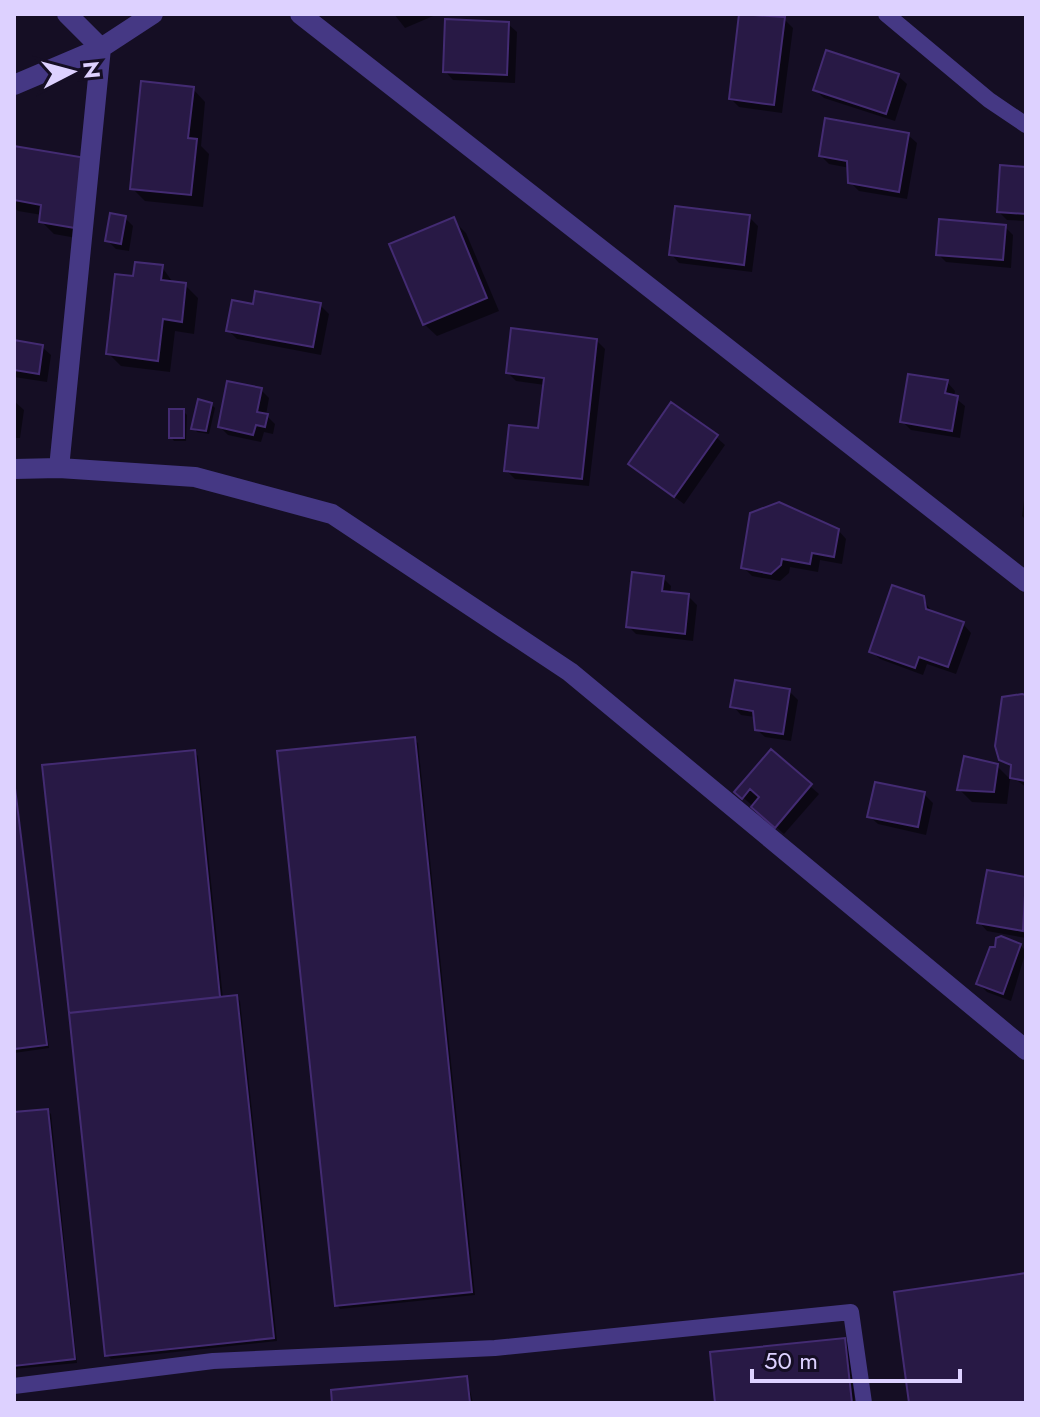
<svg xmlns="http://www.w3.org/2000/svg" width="1040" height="1417" font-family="Jost,sans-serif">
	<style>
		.shadow { fill: #0007 }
		.building { fill: #281945; stroke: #432b72; stroke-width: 2 }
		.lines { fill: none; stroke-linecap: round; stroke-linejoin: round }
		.service { stroke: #453884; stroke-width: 16 }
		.minor { stroke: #453884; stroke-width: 20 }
	</style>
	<rect width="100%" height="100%" fill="#150e24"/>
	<path class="shadow" d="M394,14H438L405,28Z
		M741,14L784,19L793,28L782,113L739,107L731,99Z
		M508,24L517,32L515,83L453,80L445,71Z
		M898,76L907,84L895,121L824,98L815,90Z
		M193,89L205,102L201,146L209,154L203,207L145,201L132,188Z
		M908,135L917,143L907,199L859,191L850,182V168L829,164L821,156Z
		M14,148L88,240L54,234L41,221L42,215L18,211L14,207Z
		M1026,169V221L1007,220L999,212Z
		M749,217L758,226L752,272L679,263L671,254Z
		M125,218L133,226L129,251L116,249L107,240Z
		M453,220L466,233L499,311L437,336L424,324Z
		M1005,227L1013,235L1011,268L946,262L938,254Z
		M162,267L174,284L185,285L198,298L194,334L175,331L170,372L121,366L108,353L135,279Z
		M320,305L329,314L321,355L237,339L228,330L254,306Z
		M597,341L605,349L589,486L515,479L506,470L540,430L545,385L516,381L508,373Z
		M14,342L42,347L51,355L47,382L14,377Z
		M947,382L955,391L954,397L965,406L960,438L911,430L902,421Z
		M261,390L269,398L266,415L275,424L273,434L264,432L261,442L228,435L220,427Z
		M14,401L24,410L20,438H14Z
		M211,404L215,408L209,434L197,432L194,428Z
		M183,411L187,415L186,441H174L171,437Z
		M716,437L725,445L684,504L630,464Z
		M1026,486V520L1022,516Z
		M838,530L846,539L842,564L820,560L818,572L790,567L789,573L780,581L752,576L744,568Z
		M663,578L671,586L670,594L688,596L697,605L693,641L636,634L628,626Z
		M922,598L933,613L963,624L971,633L956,674L927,664L923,675L880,659L871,651Z
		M789,691L798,700L791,741L765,737L756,729L755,717L741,715L733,706Z
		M1026,697V787L1012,777L1013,769L1001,759Z
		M414,740L418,743L475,1295L340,1309L337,1305Z
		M194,752L198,756L223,999L237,997L240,1001L277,1341L111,1359L107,1355Z
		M771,752L819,794L784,834L737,792Z
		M997,766L1010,779L1007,804L972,802L959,789Z
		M14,776L49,1048L14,1053Z
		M924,794L933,803L926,835L878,824L869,816Z
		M988,872L1026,879V938L987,931L979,922Z
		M998,940L1020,945L1026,951L1011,1001L987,992L979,984Z
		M48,1111L51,1114L77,1363L14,1369V1114Z
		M845,1340L848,1343L855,1403H717Z
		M467,1378L473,1403H334Z"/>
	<path class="building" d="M739,14L785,17L774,105L729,99Z
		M445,19L509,22L507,75L443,72Z
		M826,50L899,74L886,114L813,90Z
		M141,81L194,87L188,138L197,139L191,195L130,189Z
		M825,118L909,133L899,192L848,183L847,161L819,156Z
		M14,146L86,158L75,228L39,222L41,205L14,200Z
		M1000,165L1026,167V214L997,212Z
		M675,206L750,215L744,265L669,255Z
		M110,213L126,216L121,244L105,241Z
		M454,217L487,298L423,325L389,244Z
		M939,219L1006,225L1003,260L936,255Z
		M135,262L163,265L161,280L186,283L182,322L163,319L158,361L106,354L115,274L133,276Z
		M255,291L321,303L313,347L226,331L232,300L253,304Z
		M511,328L597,339L582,479L504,471L509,425L538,428L544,378L506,373Z
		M14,340L43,345L39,374L14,370Z
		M908,374L948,380L945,393L958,396L952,431L900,422Z
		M227,381L262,388L257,412L268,414L265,427L256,425L253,435L218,427Z
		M198,399L212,403L206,431L191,429Z
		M671,402L718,435L674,497L628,464Z
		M169,409H184V438H169Z
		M779,502L839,529L834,557L812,553L810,564L782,559L781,565L771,574L741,568L750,513Z
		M632,572L664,576L662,591L689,594L685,634L626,627Z
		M892,585L924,596L926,609L964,622L948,667L919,657L915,668L869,652Z
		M735,680L790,689L783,734L755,730L753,711L730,707Z
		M1022,694L1026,695V781L1010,778L1011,765L999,760L995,746L1002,697Z
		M415,737L472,1292L335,1306L277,751Z
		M771,749L812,784L775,828L751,807L759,797L750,789L742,799L734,792Z
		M195,750L220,997L69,1013L42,765Z
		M964,756L998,764L994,792L957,790Z
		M14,780L47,1045L14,1049Z
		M875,782L925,792L918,827L867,817Z
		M987,870L1026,877L1023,931L977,923Z
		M1001,936L1021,944L1003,994L976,984L990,947H995L996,938Z
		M237,995L274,1338L105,1356L69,1013Z
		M48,1109L75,1359L14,1366V1112Z
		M1026,1273V1403H909L894,1292Z
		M845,1338L852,1403H715L710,1352Z
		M467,1376L470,1403H332L331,1390Z"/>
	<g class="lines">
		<path class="service" d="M886,14L989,100L1026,125
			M14,1386L213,1361L495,1348L851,1312L864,1403"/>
		<path class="minor" d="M300,14L1026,582
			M14,85L101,48L153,14
			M59,468L101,48L67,14
			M14,469L59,468L195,477L332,514L570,672L1026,1050"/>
	</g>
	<rect width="1040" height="1417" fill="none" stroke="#ddd1ff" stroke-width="32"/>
	<g transform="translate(72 72) rotate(84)" stroke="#150e24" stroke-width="6" paint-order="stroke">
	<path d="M0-6L14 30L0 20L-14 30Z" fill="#ddd1ff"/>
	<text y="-12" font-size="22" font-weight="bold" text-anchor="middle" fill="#ddd1ff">N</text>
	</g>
	<path d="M752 1369v12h208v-12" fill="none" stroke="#ddd1ff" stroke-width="4"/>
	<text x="764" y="1369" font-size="24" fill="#ddd1ff" stroke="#150e24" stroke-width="6" paint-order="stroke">50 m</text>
</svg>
